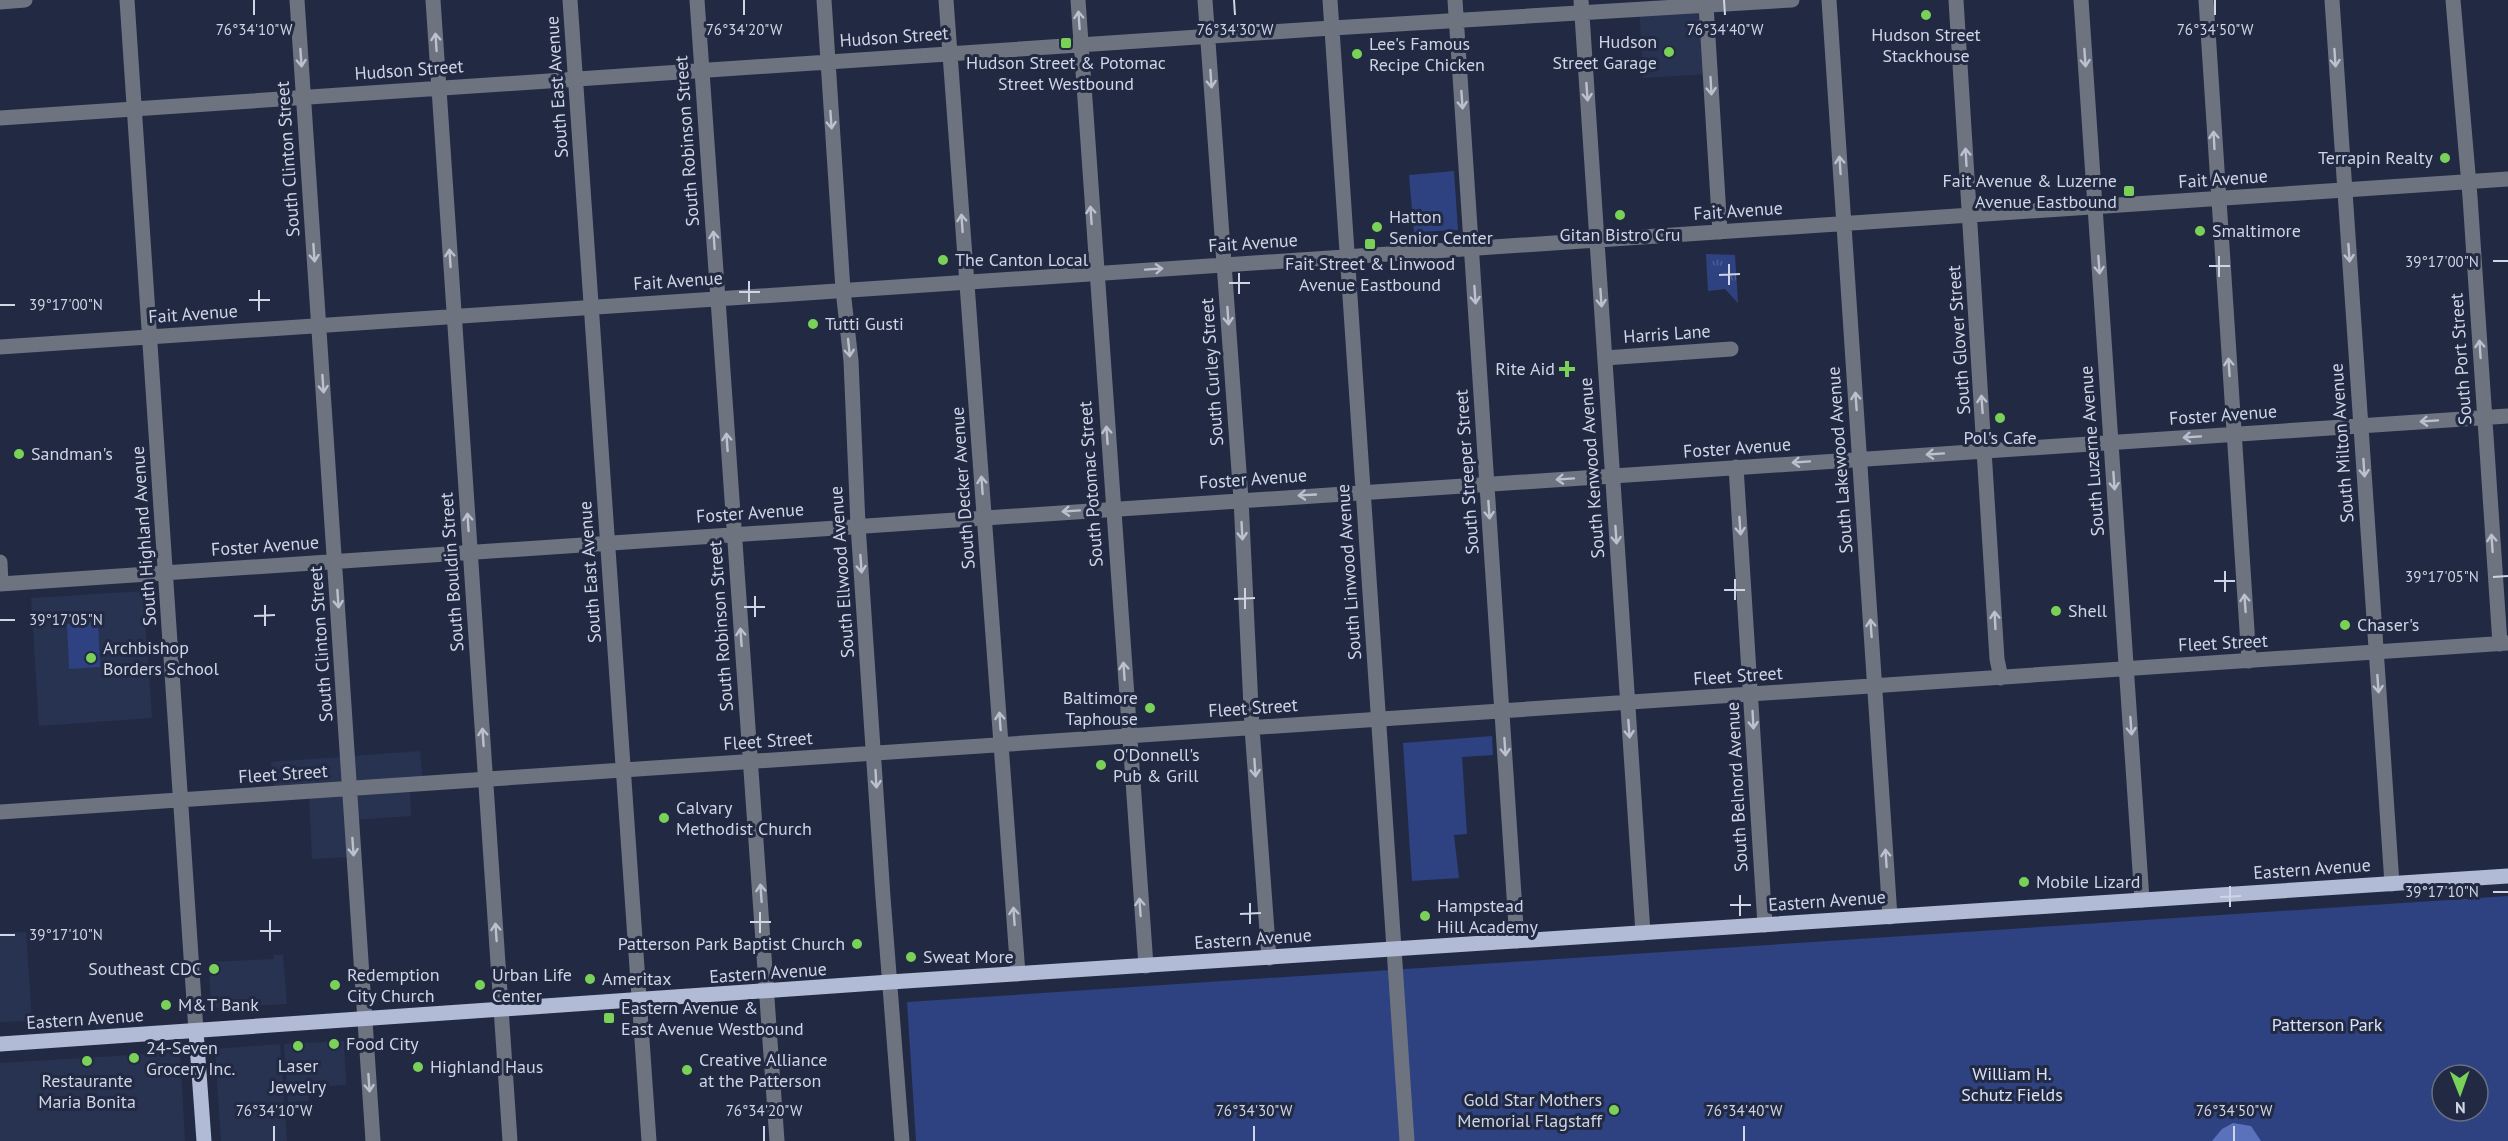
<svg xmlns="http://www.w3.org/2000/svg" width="2508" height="1141" font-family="'PT Sans',sans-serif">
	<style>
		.built { fill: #283251 }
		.grass { fill: url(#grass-tufts) }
		.green { fill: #2e4181; fill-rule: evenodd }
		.water { fill: #5a72bb }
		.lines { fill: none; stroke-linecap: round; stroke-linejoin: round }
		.minor { stroke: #6e7380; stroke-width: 15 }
		.major { stroke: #b1bbd6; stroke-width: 15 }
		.oneway { stroke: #bcc1d1 }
		.ticks { fill: none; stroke: #cfd5e5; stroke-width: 2 }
		.poi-dot { fill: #79d158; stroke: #222a43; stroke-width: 2 }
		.labels { text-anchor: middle; stroke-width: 6; stroke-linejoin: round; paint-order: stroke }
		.poi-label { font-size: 18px; fill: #cfd5e5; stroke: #222a43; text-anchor: start }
		.street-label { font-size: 18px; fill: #cfd5e5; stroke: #222a43 }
		.park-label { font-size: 18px; fill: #dbe3f8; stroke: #222a43 }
		.ticks-label { font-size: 15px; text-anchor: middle; fill: #cfd5e5; stroke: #222a43; stroke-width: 6; stroke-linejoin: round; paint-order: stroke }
	</style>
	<defs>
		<pattern id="grass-tufts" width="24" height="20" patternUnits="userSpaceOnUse" patternTransform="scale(1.5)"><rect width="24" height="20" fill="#2e4181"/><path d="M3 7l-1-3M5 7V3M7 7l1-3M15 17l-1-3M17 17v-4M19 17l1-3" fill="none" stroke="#4b5c93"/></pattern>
	</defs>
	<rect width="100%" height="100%" fill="#222a43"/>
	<path class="built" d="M1705,0L1710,74L1643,78L1639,5Z
		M143,591L152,718L39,726L31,598Z
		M420,751L423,784L410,785L411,816L350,820L352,857L312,859L309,792L274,793L271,762Z
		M26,932L32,1021L0,1022V933Z
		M274,955H283L287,1004L211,1008L209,962L274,959Z
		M344,1041L346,1085L327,1086L326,1080L308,1081L309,1101L288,1102L284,1044Z
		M280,1044L287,1141H221L215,1049Z
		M180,1052L185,1141H0V1063Z"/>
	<path class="grass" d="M1706,254L1735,255L1738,303L1725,289L1708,291Z"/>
	<path class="green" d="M1454,171L1458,230L1414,232L1409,175Z
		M98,622L100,667L69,669L67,624Z
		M1492,736L1493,755L1462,757L1467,834L1454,835L1459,878L1412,881L1403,743Z
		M2508,896V1141H916L907,1002ZM2442,1075H2478V1111H2442Z"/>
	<path class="water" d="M2233,1123L2251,1126L2261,1141H2212L2222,1129Z"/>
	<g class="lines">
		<path class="minor" d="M127,0L196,1031
			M297,0L373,1141
			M433,0L510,1141
			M570,0L649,1141
			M697,0L777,1141
			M824,0L843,290L851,361L858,525L883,897L902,1141
			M946,0L1018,974
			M1078,0L1146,966
			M1205,0L1241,499L1252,728L1269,958
			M1330,0L1407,1141
			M1455,0L1517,941
			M1581,0L1643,933
			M1829,0L1890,917
			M1956,0L1997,659L2001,678
			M2081,0L2142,900
			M2206,0L2249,661
			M2332,0L2392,884
			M2453,0L2470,197L2500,644
			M0,2L25,0
			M1706,5L1720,232
			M0,118L1316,29L1792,0
			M0,347L2508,179
			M1605,358L1731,349
			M1736,467L1765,925
			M0,562L1,584
			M0,584L2508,416
			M0,812L2508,643"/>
		<path class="major" d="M196,1031L204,1141
			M0,1044L890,982L2508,876"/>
	</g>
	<defs><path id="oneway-shaft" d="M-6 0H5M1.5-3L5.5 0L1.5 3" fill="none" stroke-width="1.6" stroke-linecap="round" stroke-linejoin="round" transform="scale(1.5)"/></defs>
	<g class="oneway">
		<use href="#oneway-shaft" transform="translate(1079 20) rotate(-94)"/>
		<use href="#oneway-shaft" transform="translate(436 42) rotate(-94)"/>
		<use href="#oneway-shaft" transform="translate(301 58) rotate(86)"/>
		<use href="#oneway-shaft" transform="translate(2085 58) rotate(86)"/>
		<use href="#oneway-shaft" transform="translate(2335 58) rotate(86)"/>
		<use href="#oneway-shaft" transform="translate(1211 79) rotate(86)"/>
		<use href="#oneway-shaft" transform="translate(1711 86) rotate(87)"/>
		<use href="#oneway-shaft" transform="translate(1587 92) rotate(86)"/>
		<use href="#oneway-shaft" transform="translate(1462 100) rotate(86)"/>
		<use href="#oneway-shaft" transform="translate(831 120) rotate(86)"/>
		<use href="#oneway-shaft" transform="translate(2214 140) rotate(-93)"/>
		<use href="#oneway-shaft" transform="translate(1966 157) rotate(-93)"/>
		<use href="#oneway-shaft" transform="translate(1840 165) rotate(-94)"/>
		<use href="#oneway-shaft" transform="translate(1091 215) rotate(-94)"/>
		<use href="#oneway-shaft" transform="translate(962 223) rotate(-94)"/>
		<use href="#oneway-shaft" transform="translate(714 240) rotate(-94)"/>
		<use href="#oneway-shaft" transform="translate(314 253) rotate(86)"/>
		<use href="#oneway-shaft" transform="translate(2349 253) rotate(86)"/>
		<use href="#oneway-shaft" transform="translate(450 258) rotate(-94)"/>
		<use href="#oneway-shaft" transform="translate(2099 265) rotate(86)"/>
		<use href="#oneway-shaft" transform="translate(1154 269) rotate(-4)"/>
		<use href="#oneway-shaft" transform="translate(1475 295) rotate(86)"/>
		<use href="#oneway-shaft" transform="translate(1601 298) rotate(86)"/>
		<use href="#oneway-shaft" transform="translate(1228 316) rotate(86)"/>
		<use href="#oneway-shaft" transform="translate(849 348) rotate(84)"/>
		<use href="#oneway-shaft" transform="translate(2480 349) rotate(-94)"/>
		<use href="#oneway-shaft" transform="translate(2229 367) rotate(-94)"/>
		<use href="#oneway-shaft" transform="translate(323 384) rotate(86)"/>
		<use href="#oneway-shaft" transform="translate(1856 401) rotate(-94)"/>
		<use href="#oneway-shaft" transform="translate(1982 404) rotate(-94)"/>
		<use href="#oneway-shaft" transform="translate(2429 421) rotate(176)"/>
		<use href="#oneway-shaft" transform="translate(1107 435) rotate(-94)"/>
		<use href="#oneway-shaft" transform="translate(2192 437) rotate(176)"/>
		<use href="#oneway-shaft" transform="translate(727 442) rotate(-94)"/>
		<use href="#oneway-shaft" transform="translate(1935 454) rotate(176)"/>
		<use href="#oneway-shaft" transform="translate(1801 462) rotate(176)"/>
		<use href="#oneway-shaft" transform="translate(2364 468) rotate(86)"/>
		<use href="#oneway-shaft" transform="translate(1565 479) rotate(176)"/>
		<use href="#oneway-shaft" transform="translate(2114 481) rotate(86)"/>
		<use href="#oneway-shaft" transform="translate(982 485) rotate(-94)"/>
		<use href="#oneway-shaft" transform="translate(1307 495) rotate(177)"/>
		<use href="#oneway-shaft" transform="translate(1489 510) rotate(86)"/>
		<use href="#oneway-shaft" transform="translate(1071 511) rotate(176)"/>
		<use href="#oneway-shaft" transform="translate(468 522) rotate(-94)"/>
		<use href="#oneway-shaft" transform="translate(1740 526) rotate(86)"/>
		<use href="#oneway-shaft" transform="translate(1242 531) rotate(87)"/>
		<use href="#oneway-shaft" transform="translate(1616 535) rotate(86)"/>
		<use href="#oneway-shaft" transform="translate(2492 543) rotate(-94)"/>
		<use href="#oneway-shaft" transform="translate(861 564) rotate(86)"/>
		<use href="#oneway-shaft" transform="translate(338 599) rotate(86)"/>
		<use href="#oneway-shaft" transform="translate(2245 603) rotate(-94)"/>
		<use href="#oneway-shaft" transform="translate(1995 620) rotate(-93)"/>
		<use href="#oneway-shaft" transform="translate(1871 628) rotate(-94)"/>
		<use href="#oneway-shaft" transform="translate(741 637) rotate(-94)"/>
		<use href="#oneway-shaft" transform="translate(1124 671) rotate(-94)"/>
		<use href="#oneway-shaft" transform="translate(2378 684) rotate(86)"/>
		<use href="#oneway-shaft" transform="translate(1753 720) rotate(87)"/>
		<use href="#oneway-shaft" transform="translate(1000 721) rotate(-94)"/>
		<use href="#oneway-shaft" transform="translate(2131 726) rotate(86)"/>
		<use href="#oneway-shaft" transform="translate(1629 729) rotate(86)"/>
		<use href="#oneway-shaft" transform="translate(483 737) rotate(-94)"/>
		<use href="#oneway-shaft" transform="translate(1505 747) rotate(86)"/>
		<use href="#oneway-shaft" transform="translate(1255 768) rotate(86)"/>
		<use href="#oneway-shaft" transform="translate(876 779) rotate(87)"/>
		<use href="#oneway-shaft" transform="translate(353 847) rotate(86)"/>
		<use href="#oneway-shaft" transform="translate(1886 858) rotate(-94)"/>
		<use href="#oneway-shaft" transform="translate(761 893) rotate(-94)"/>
		<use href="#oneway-shaft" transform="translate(1140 907) rotate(-94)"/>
		<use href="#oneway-shaft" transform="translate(1014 916) rotate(-94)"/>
		<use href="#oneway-shaft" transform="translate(496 932) rotate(-94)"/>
		<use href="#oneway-shaft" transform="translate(369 1083) rotate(86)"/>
	</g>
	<path class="ticks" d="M254,0V15M744,0V15M1234,0L1235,15M1724,0L1725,15M2215,0V15M2219,256V277M2493,261H2508M1729,264V285M2209,266H2230M1239,273V294M1719,275L1740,274M749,281V302M1229,283H1250M259,290V311M739,292H760M249,300H270M0,305H15M2225,571V592M2493,577L2508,576M1735,579V600M2214,581H2235M1245,588V609M1724,590H1745M755,596V617M1234,599L1255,598M265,605V626M744,607H765M254,616L275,615M0,620H15M2230,886V907M2493,892H2508M1740,895V916M2220,897L2241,896M1250,903V924M1730,905H1751M760,912V933M1240,914L1261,913M270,920V941M750,922H771M260,931H281M0,935H15M274,1126V1141M764,1126V1141M1254,1126V1141M1744,1126V1141M2234,1126V1141"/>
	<g class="poi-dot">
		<circle cx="1926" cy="15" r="6"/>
		<rect x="1060" y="37" width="12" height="12" rx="3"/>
		<circle cx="1669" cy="52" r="6"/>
		<circle cx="1357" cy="54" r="6"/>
		<circle cx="2445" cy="158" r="6"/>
		<rect x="2123" y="185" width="12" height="12" rx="3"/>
		<circle cx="1620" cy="215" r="6"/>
		<circle cx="1377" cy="227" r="6"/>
		<circle cx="2200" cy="231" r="6"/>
		<rect x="1364" y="238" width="12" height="12" rx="3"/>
		<circle cx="943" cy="260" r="6"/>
		<circle cx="813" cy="324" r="6"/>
		<path d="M1564 360h6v6h6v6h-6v6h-6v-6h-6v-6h6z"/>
		<circle cx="2000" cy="418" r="6"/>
		<circle cx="19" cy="454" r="6"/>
		<circle cx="2056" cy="611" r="6"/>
		<circle cx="2345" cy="625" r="6"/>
		<circle cx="91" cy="658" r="6"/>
		<circle cx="1150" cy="708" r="6"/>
		<circle cx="1101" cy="765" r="6"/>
		<circle cx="664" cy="818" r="6"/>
		<circle cx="2024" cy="882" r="6"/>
		<circle cx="1425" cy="916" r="6"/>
		<circle cx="857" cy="944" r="6"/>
		<circle cx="911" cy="957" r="6"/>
		<circle cx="214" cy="969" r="6"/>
		<circle cx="590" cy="979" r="6"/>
		<circle cx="335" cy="985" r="6"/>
		<circle cx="480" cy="985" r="6"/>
		<circle cx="166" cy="1005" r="6"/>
		<rect x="603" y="1012" width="12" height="12" rx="3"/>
		<circle cx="334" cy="1044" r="6"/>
		<circle cx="298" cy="1046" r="6"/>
		<circle cx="134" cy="1058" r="6"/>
		<circle cx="87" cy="1061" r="6"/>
		<circle cx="418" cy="1067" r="6"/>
		<circle cx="687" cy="1070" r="6"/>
		<circle cx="1614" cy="1110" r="6"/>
	</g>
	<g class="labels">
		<g class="poi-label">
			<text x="1926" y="41" text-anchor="middle">Hudson Street<tspan x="1926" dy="21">Stackhouse</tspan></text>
			<text x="1657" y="48" text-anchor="end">Hudson<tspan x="1657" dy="21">Street Garage</tspan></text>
			<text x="1369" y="50">Lee's Famous<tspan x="1369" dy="21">Recipe Chicken</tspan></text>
			<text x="1066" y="69" text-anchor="middle">Hudson Street &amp; Potomac<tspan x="1066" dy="21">Street Westbound</tspan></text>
			<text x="2433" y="164" text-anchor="end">Terrapin Realty</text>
			<text x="2117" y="187" text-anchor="end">Fait Avenue &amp; Luzerne<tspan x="2117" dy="21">Avenue Eastbound</tspan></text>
			<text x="1389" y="223">Hatton<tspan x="1389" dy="21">Senior Center</tspan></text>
			<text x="2212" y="237">Smaltimore</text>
			<text x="1620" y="241" text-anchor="middle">Gitan Bistro Cru</text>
			<text x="955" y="266">The Canton Local</text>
			<text x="1370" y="270" text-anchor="middle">Fait Street &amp; Linwood<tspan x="1370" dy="21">Avenue Eastbound</tspan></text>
			<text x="825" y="330">Tutti Gusti</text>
			<text x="1555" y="375" text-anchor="end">Rite Aid</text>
			<text x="2000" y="444" text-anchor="middle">Pol's Cafe</text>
			<text x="31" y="460">Sandman's</text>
			<text x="2068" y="617">Shell</text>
			<text x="2357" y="631">Chaser's</text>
			<text x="103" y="654">Archbishop<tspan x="103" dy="21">Borders School</tspan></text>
			<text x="1138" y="704" text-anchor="end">Baltimore<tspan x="1138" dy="21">Taphouse</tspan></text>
			<text x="1113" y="761">O'Donnell's<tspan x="1113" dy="21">Pub &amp; Grill</tspan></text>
			<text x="676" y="814">Calvary<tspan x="676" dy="21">Methodist Church</tspan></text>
			<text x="2036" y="888">Mobile Lizard</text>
			<text x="1437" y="912">Hampstead<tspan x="1437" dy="21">Hill Academy</tspan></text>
			<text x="845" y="950" text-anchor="end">Patterson Park Baptist Church</text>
			<text x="923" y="963">Sweat More</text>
			<text x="202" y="975" text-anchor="end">Southeast CDC</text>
			<text x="347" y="981">Redemption<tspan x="347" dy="21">City Church</tspan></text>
			<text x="492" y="981">Urban Life<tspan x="492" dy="21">Center</tspan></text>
			<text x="602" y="985">Ameritax</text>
			<text x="178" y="1011">M&amp;T Bank</text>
			<text x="621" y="1014">Eastern Avenue &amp;<tspan x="621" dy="21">East Avenue Westbound</tspan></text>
			<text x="346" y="1050">Food City</text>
			<text x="146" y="1054">24-Seven<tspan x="146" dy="21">Grocery Inc.</tspan></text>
			<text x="699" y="1066">Creative Alliance<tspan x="699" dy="21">at the Patterson</tspan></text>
			<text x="298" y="1072" text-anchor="middle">Laser<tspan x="298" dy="21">Jewelry</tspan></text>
			<text x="430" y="1073">Highland Haus</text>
			<text x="87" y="1087" text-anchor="middle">Restaurante<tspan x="87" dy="21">Maria Bonita</tspan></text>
			<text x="1602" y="1106" text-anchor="end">Gold Star Mothers<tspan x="1602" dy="21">Memorial Flagstaff</tspan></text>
		</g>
		<g class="street-label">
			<text transform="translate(894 37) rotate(-4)" y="6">Hudson Street</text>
			<text transform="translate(409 70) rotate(-4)" y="6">Hudson Street</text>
			<text transform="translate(557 87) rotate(-94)" y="6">South East Avenue</text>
			<text transform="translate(687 141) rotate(-94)" y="6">South Robinson Street</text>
			<text transform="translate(288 159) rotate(-94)" y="6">South Clinton Street</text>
			<text transform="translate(2223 179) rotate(-4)" y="6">Fait Avenue</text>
			<text transform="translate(1738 211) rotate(-4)" y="6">Fait Avenue</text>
			<text transform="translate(1253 243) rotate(-4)" y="6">Fait Avenue</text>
			<text transform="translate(678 281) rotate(-4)" y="6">Fait Avenue</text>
			<text transform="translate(193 314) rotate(-4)" y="6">Fait Avenue</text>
			<text transform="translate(1667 334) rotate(-4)" y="6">Harris Lane</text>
			<text transform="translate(1959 340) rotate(-94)" y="6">South Glover Street</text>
			<text transform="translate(2461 359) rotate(-94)" y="6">South Port Street</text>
			<text transform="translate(1212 372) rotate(-94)" y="6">South Curley Street</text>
			<text transform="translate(2223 415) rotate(-4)" y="6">Foster Avenue</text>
			<text transform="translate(2342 443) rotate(-94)" y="6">South Milton Avenue</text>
			<text transform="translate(1737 448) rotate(-4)" y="6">Foster Avenue</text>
			<text transform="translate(2092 451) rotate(-94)" y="6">South Luzerne Avenue</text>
			<text transform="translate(1840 460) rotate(-94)" y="6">South Lakewood Avenue</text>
			<text transform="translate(1592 468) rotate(-94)" y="6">South Kenwood Avenue</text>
			<text transform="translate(1467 472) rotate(-94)" y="6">South Streeper Street</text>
			<text transform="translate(1253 479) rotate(-4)" y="6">Foster Avenue</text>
			<text transform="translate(1091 484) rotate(-94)" y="6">South Potomac Street</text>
			<text transform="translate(963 488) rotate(-94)" y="6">South Decker Avenue</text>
			<text transform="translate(750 513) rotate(-4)" y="6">Foster Avenue</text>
			<text transform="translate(144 536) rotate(-94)" y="6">South Highland Avenue</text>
			<text transform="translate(265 546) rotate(-4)" y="6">Foster Avenue</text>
			<text transform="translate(452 572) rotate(-94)" y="6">South Bouldin Street</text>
			<text transform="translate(590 572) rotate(-94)" y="6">South East Avenue</text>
			<text transform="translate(842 572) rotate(-94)" y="6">South Ellwood Avenue</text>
			<text transform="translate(1349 572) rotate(-94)" y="6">South Linwood Avenue</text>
			<text transform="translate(721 626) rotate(-94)" y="6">South Robinson Street</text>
			<text transform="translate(2223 643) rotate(-3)" y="6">Fleet Street</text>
			<text transform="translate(321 644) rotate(-94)" y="6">South Clinton Street</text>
			<text transform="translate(1738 676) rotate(-4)" y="6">Fleet Street</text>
			<text transform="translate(1253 708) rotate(-4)" y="6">Fleet Street</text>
			<text transform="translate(768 741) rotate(-4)" y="6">Fleet Street</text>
			<text transform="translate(283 774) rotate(-4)" y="6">Fleet Street</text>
			<text transform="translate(1737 787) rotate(-93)" y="6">South Belnord Avenue</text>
			<text transform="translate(2312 869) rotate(-4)" y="6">Eastern Avenue</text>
			<text transform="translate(1827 901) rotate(-4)" y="6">Eastern Avenue</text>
			<text transform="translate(1253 939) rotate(-4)" y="6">Eastern Avenue</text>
			<text transform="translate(768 973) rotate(-4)" y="6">Eastern Avenue</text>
			<text transform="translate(85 1019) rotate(-4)" y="6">Eastern Avenue</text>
		</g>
		<g class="park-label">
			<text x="2327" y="1031">Patterson Park</text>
			<text x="2012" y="1080">William H.<tspan x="2012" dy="21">Schutz Fields</tspan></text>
		</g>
	</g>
	<g class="ticks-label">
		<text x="254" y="35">76°34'10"W</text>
		<text x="744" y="35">76°34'20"W</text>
		<text x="1235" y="35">76°34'30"W</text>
		<text x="1725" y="35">76°34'40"W</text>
		<text x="2215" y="35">76°34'50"W</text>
		<text x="2442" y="267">39°17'00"N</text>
		<text x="66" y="310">39°17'00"N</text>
		<text x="2442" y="582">39°17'05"N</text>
		<text x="66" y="625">39°17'05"N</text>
		<text x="2442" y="897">39°17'10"N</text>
		<text x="66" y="940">39°17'10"N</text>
		<text x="274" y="1116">76°34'10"W</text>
		<text x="764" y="1116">76°34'20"W</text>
		<text x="1254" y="1116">76°34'30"W</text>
		<text x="1744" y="1116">76°34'40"W</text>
		<text x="2234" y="1116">76°34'50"W</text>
	</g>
	<g transform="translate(2460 1093) rotate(179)"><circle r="28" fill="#222a43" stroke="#676e84" stroke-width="1.5"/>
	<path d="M0-4.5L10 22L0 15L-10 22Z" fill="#79d158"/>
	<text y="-9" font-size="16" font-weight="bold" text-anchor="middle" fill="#cfd5e5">N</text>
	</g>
</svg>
